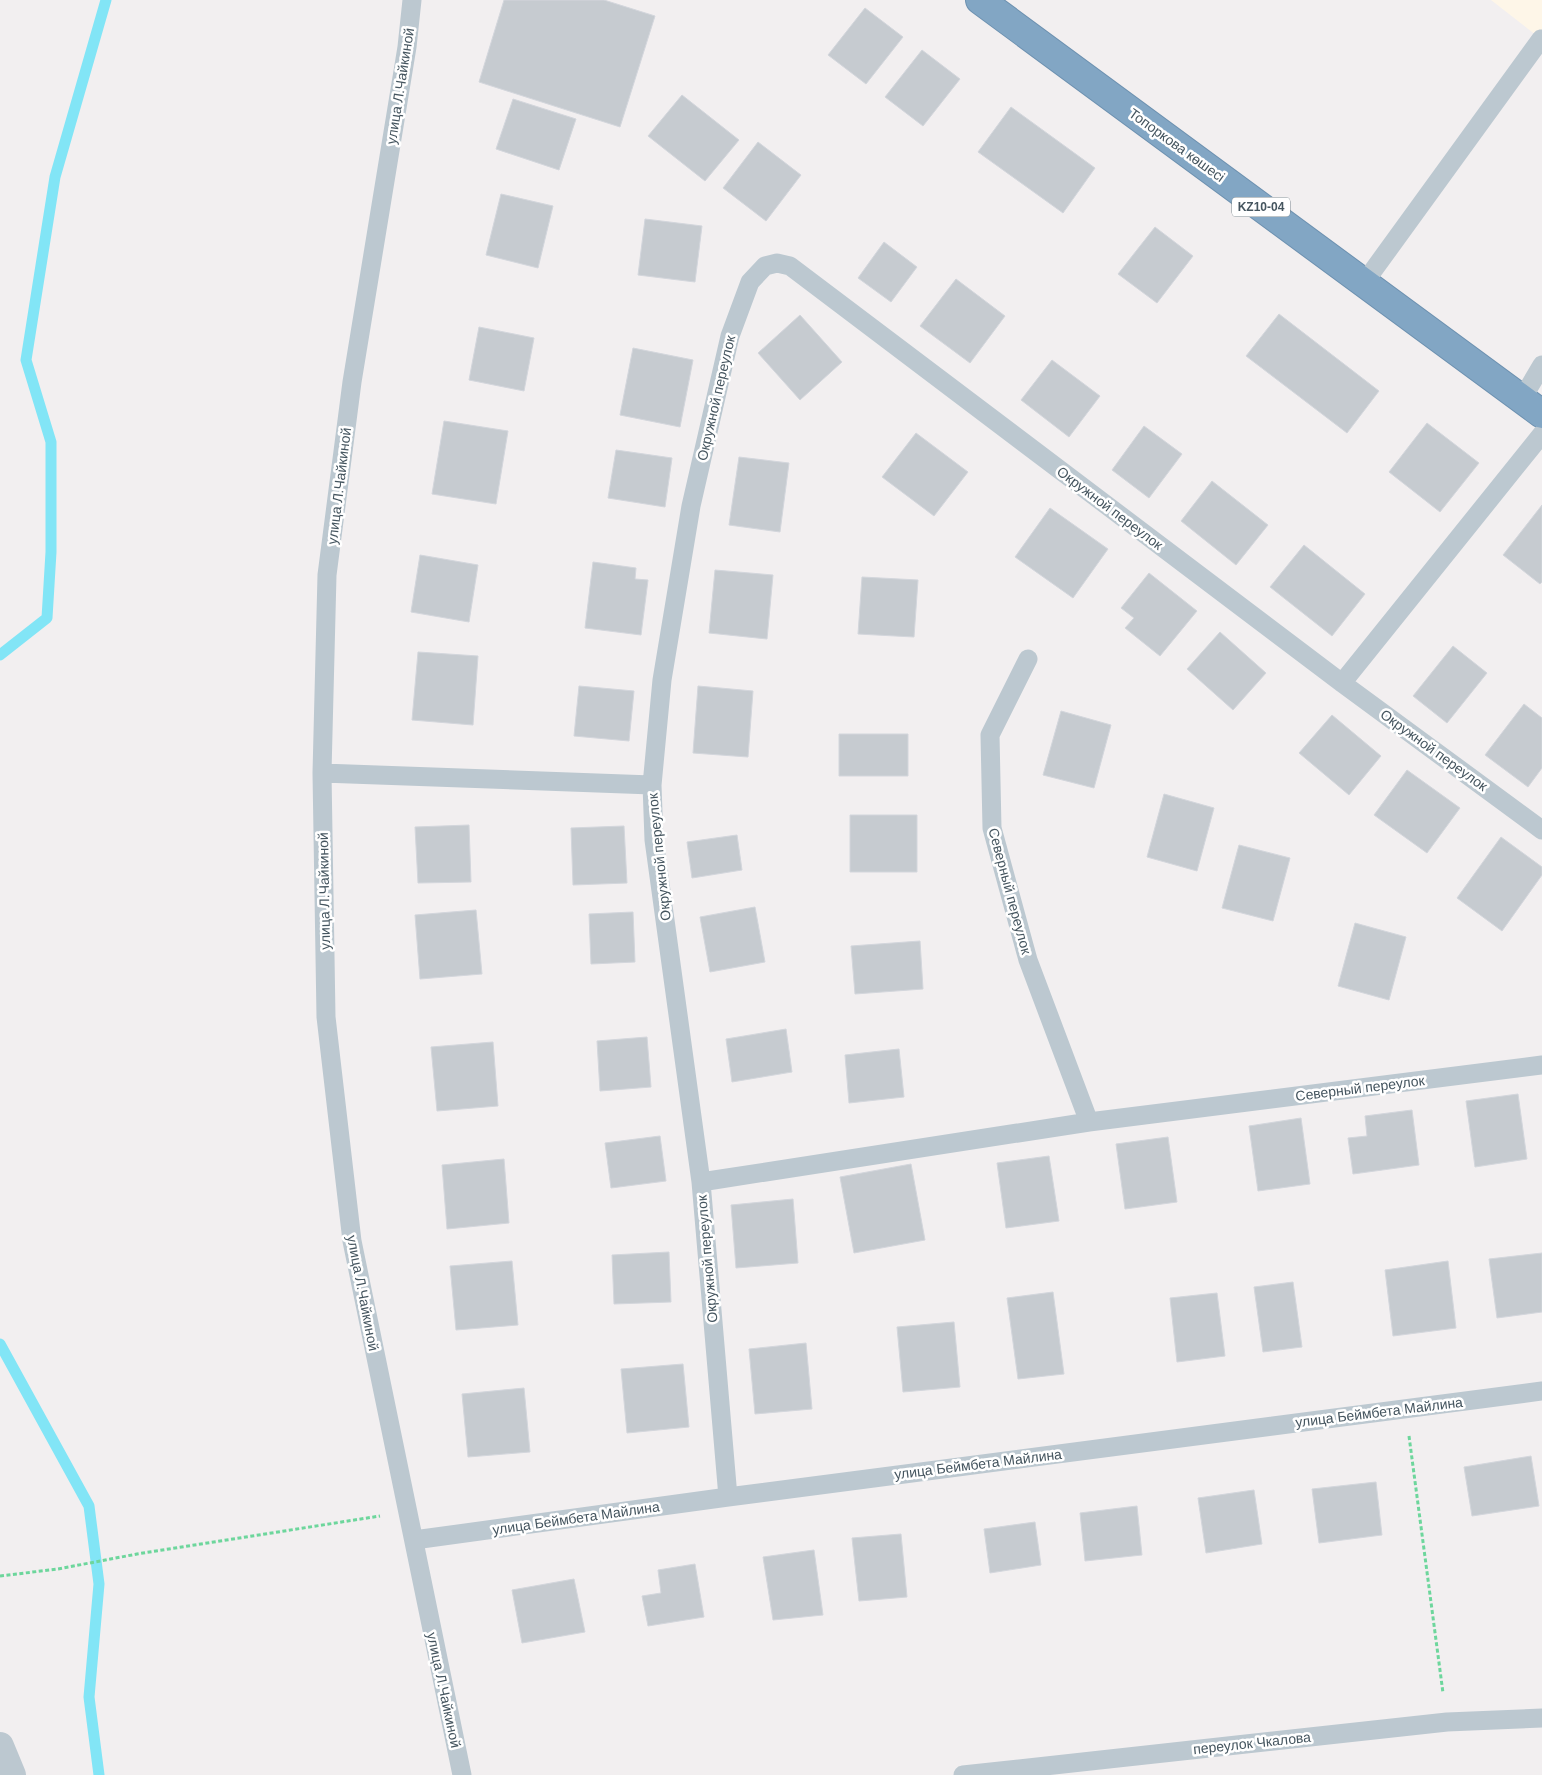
<svg xmlns="http://www.w3.org/2000/svg" width="1542" height="1775" font-family="Arial,sans-serif">
	<style>
		.commercial { fill: #fef6e8 }
		.lines { fill: none; stroke-linecap: round; stroke-linejoin: round }
		.stream { stroke: #82e5f6; stroke-width: 11 }
		.building { fill: #c6cbd0; stroke: #d3d6dc }
		.highway-casing { stroke: #6d91b0; stroke-width: 30 }
		.path { stroke: #6dd69c; stroke-width: 3; stroke-dasharray: 4 2.5; stroke-linecap: butt }
		.lane { stroke: #bcc8d0; stroke-width: 19 }
		.street { stroke: #bcc8d0; stroke-width: 28 }
		.highway { stroke: #82a6c4; stroke-width: 28 }
		.labels { text-anchor: middle; stroke-width: 5; stroke-linejoin: round; paint-order: stroke }
		.shield { fill: #fff; stroke: #7d888f; stroke-width: 1 }
		.shield-label { font-size: 12px; font-weight: bold; fill: #45555f }
		.street-label { font-size: 14px; fill: #45555f; stroke: #fff }
	</style>
	<rect width="100%" height="100%" fill="#f2eff0"/>
	<path class="commercial" d="M1491,0H1542V40L1541,39Z"/>
	<g class="lines">
		<path class="stream" d="M0,655L47,618L51,552V442L26,360L55,177L106,0
			M0,1344L89,1506L99,1584L89,1697L99,1775"/>
	</g>
	<path class="building" d="M504,0H604L655,16L620,127L479,82Z
		M865,8L903,37L866,84L828,55Z
		M922,50L960,79L923,126L885,97Z
		M682,95L739,140L705,181L648,136Z
		M513,99L576,119L559,170L496,149Z
		M1011,107L1095,168L1063,213L978,152Z
		M758,142L801,175L766,221L723,188Z
		M501,194L553,206L538,268L486,255Z
		M645,219L702,226L695,282L638,275Z
		M1155,227L1193,256L1157,303L1118,274Z
		M884,242L917,267L891,302L858,278Z
		M956,279L1005,316L970,363L920,326Z
		M1279,314L1379,391L1347,433L1246,356Z
		M800,315L842,362L800,400L758,353Z
		M479,327L534,338L524,391L469,380Z
		M633,348L693,360L680,427L620,415Z
		M1052,360L1100,396L1069,437L1021,400Z
		M444,421L508,431L496,504L432,494Z
		M1427,423L1479,463L1440,512L1389,472Z
		M1144,426L1182,454L1149,498L1112,470Z
		M916,433L968,472L934,516L882,477Z
		M616,450L672,458L665,507L608,498Z
		M739,457L789,463L780,532L729,525Z
		M1212,481L1268,525L1236,565L1181,521Z
		M1542,505V582L1540,584L1503,555Z
		M1050,508L1108,549L1073,598L1015,557Z
		M1304,545L1365,594L1332,636L1270,587Z
		M420,555L478,565L469,622L411,612Z
		M593,562L636,568L635,579L648,580L641,635L585,628Z
		M715,570L773,575L767,639L709,633Z
		M1149,573L1197,611L1160,656L1125,628L1134,618L1121,608Z
		M862,577L918,580L914,637L858,634Z
		M1220,632L1266,673L1233,710L1187,669Z
		M1453,646L1487,673L1447,723L1413,696Z
		M418,652L478,656L473,725L412,720Z
		M579,686L634,691L629,741L574,736Z
		M698,686L753,691L748,757L693,753Z
		M1524,704L1542,718V768L1528,787L1485,755Z
		M1061,711L1111,725L1094,788L1043,775Z
		M1332,715L1381,756L1349,795L1299,753Z
		M839,734H908V776H839Z
		M1407,770L1460,808L1427,853L1374,815Z
		M1164,794L1214,808L1197,871L1147,857Z
		M850,815H917V872H850Z
		M469,825L471,882L418,883L415,827Z
		M624,826L627,883L573,885L571,828Z
		M737,835L742,870L692,878L687,842Z
		M1501,837L1542,867V875L1502,931L1457,898Z
		M1239,845L1290,858L1273,921L1222,908Z
		M755,907L765,962L710,972L700,917Z
		M476,910L482,974L420,979L415,915Z
		M633,912L635,962L591,964L589,914Z
		M1355,923L1406,937L1389,1000L1338,986Z
		M920,941L923,989L855,994L851,946Z
		M786,1029L792,1072L732,1082L726,1039Z
		M647,1037L651,1087L600,1091L597,1041Z
		M493,1042L498,1106L437,1111L431,1047Z
		M899,1049L904,1097L849,1103L845,1055Z
		M1518,1094L1527,1159L1475,1167L1466,1101Z
		M1412,1110L1419,1165L1353,1174L1348,1138L1367,1136L1365,1116Z
		M1301,1118L1310,1184L1258,1191L1249,1126Z
		M660,1136L666,1181L611,1188L605,1143Z
		M1168,1137L1177,1202L1125,1209L1116,1144Z
		M1049,1156L1059,1221L1006,1228L997,1163Z
		M504,1159L509,1223L447,1229L442,1165Z
		M911,1164L925,1240L854,1253L840,1177Z
		M793,1199L798,1263L736,1268L731,1205Z
		M669,1252L671,1302L614,1304L612,1255Z
		M1542,1253V1312L1497,1318L1489,1259Z
		M512,1261L518,1325L456,1330L450,1266Z
		M1448,1261L1456,1328L1393,1336L1385,1270Z
		M1293,1282L1302,1347L1263,1352L1254,1287Z
		M1053,1292L1064,1374L1018,1379L1007,1298Z
		M1217,1293L1225,1356L1177,1362L1170,1298Z
		M954,1322L960,1387L903,1392L897,1327Z
		M806,1343L812,1409L755,1414L749,1349Z
		M683,1364L689,1427L627,1433L621,1369Z
		M524,1388L530,1452L468,1457L462,1394Z
		M1531,1456L1539,1506L1472,1516L1464,1467Z
		M1376,1482L1382,1535L1319,1543L1312,1489Z
		M1254,1490L1262,1544L1206,1553L1198,1498Z
		M1137,1506L1142,1555L1085,1561L1080,1513Z
		M1035,1522L1041,1565L990,1573L984,1529Z
		M901,1534L907,1597L859,1601L852,1538Z
		M814,1550L823,1615L773,1620L763,1557Z
		M695,1564L704,1617L648,1626L642,1596L661,1593L658,1570Z
		M574,1579L585,1632L522,1643L512,1590Z"/>
	<g class="lines">
		<g class="highway-casing">
			<path id="highway" d="M980,0L1542,414"/>
		</g>
		<path class="path" d="M1409,1436L1443,1693
			M0,1576L58,1569L137,1554L380,1516"/>
		<path class="lane" d="M412,0L407,47L352,382L327,575L322,773L326,1017L352,1241L462,1775
			M1364,283L1541,39
			M1522,399L1542,365
			M1028,659L990,735L992,828L1028,960L1089,1122
			M1342,683L1542,434
			M322,773L652,785
			M701,1182L1089,1122L1542,1065
			M728,1497L701,1182L654,840L652,785L662,680L691,506L730,336L750,282L765,266L777,263L790,266L1342,683L1542,830
			M414,1540L728,1497L1542,1391
			M963,1775L1447,1722L1542,1718"/>
		<path class="street" d="M0,1746L12,1775"/>
		<use href="#highway" class="highway"/>
	</g>
	<g class="labels">
		<rect class="shield" x="1232" y="197.5" width="58" height="19" rx="4"/>
		<g class="shield-label">
			<text x="1261" y="211">KZ10-04</text>
		</g>
		<g class="street-label">
			<text transform="translate(400 86) rotate(-81)" y="5">улица Л.Чайкиной</text>
			<text transform="translate(1177 145) rotate(36)" y="5">Топоркова көшесі</text>
			<text transform="translate(716 398) rotate(-77)" y="5">Окружной переулок</text>
			<text transform="translate(339 486) rotate(-83)" y="5">улица Л.Чайкиной</text>
			<text transform="translate(1110 508) rotate(37)" y="5">Окружной переулок</text>
			<text transform="translate(1434 750) rotate(36)" y="5">Окружной переулок</text>
			<text transform="translate(659 857) rotate(-96)" y="5">Окружной переулок</text>
			<text transform="translate(324 891) rotate(-91)" y="5">улица Л.Чайкиной</text>
			<text transform="translate(1010 891) rotate(75)" y="5">Северный переулок</text>
			<text transform="translate(1360 1088) rotate(-7)" y="5">Северный переулок</text>
			<text transform="translate(707 1259) rotate(-95)" y="5">Окружной переулок</text>
			<text transform="translate(363 1293) rotate(79)" y="5">улица Л.Чайкиной</text>
			<text transform="translate(1379 1412) rotate(-7)" y="5">улица Беймбета Майлина</text>
			<text transform="translate(978 1464) rotate(-7)" y="5">улица Беймбета Майлина</text>
			<text transform="translate(576 1518) rotate(-8)" y="5">улица Беймбета Майлина</text>
			<text transform="translate(444 1690) rotate(78)" y="5">улица Л.Чайкиной</text>
			<text transform="translate(1252 1743) rotate(-6)" y="5">переулок Чкалова</text>
		</g>
	</g>
</svg>
